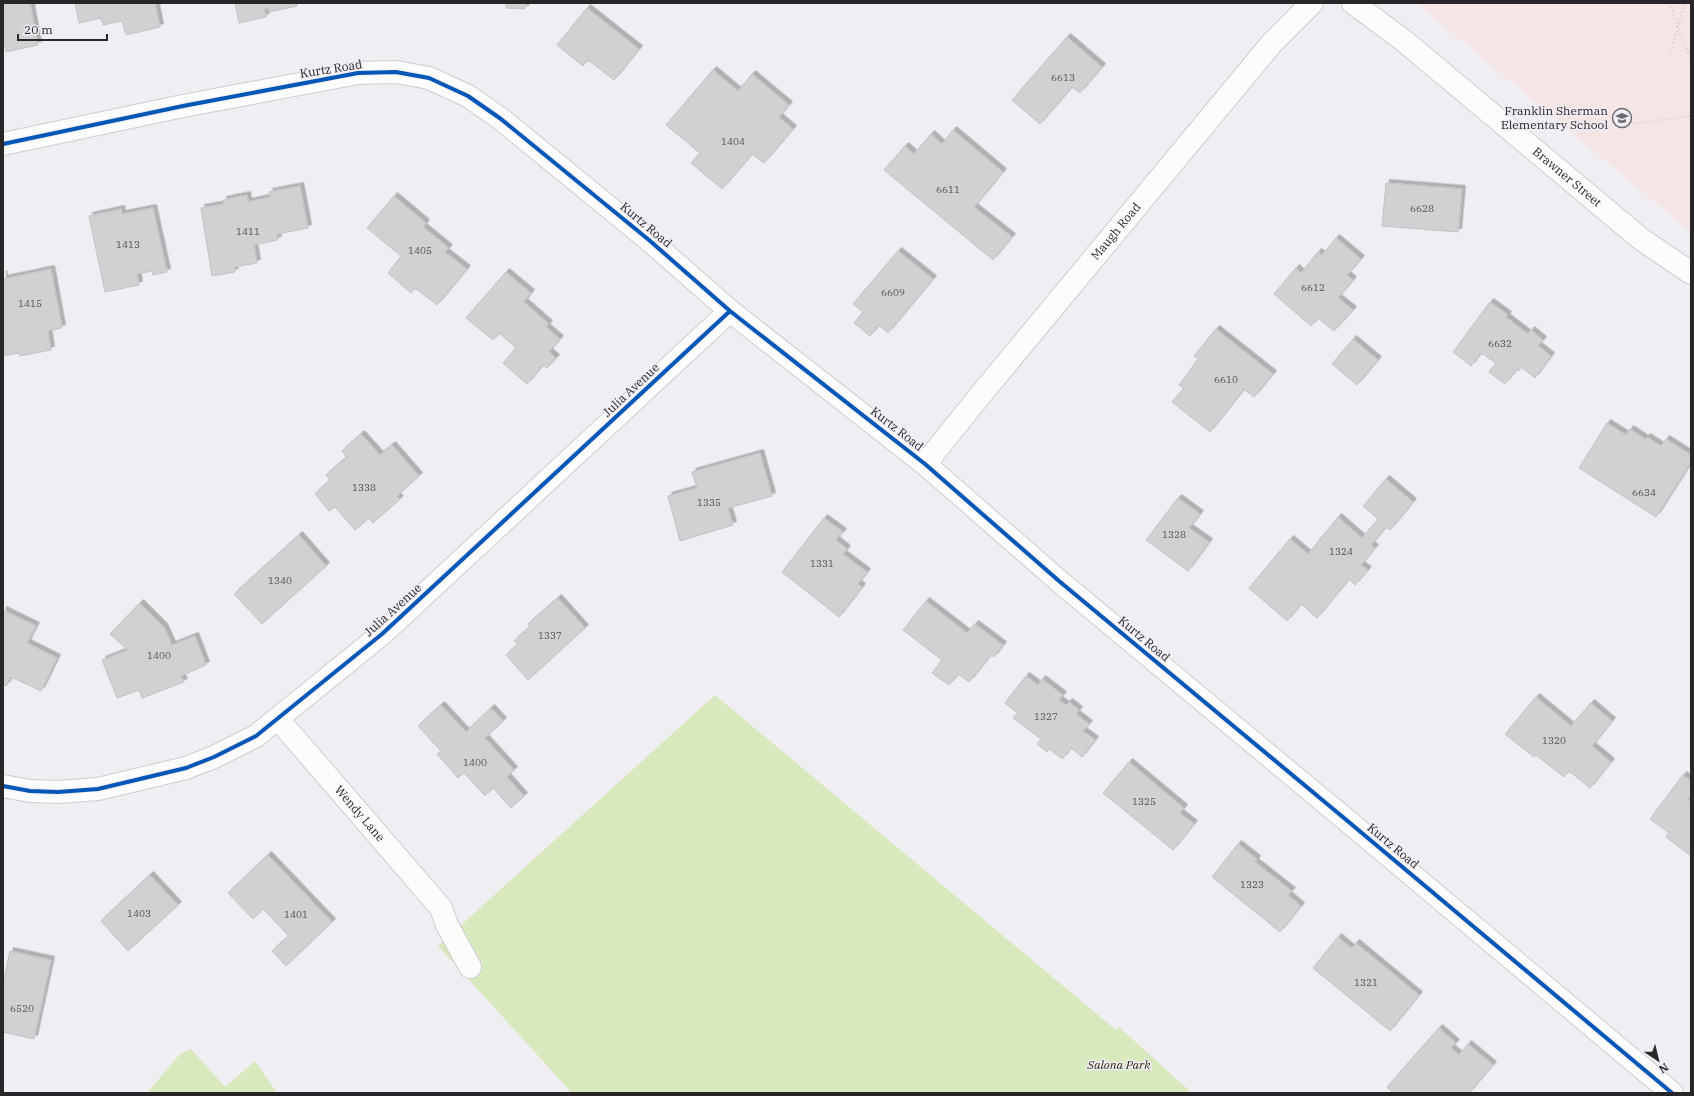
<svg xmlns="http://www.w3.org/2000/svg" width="1694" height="1096" font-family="'IBM Plex Serif',serif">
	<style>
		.education { fill: #f5e5e5 }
		.green { fill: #d9e9be }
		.building { fill: #d2d0d3; stroke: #c3c1c5; filter: url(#shadow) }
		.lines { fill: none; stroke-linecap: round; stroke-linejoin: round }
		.minor-casing { stroke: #ceccd0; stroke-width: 24 }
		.path { stroke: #d0d0d0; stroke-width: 2.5; stroke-dasharray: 1 3; stroke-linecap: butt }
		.minor { stroke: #fdfcfd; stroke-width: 22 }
		.cycleway-casing { stroke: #f1edf4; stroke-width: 6 }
		.cycleway { stroke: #0057b8; stroke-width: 4 }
		.labels { text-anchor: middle; stroke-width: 3; stroke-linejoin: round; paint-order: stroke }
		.number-label { font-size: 10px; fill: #525054 }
		.street-label { font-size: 12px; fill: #282629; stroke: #f1edf4 }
		.poi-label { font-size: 12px; fill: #282629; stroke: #f1edf4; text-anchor: end }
		.park-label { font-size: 12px; font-style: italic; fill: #24310a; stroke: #f1edf4 }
	</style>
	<defs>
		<filter id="shadow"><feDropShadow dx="3.5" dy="-3.5" stdDeviation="0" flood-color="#0004"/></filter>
	</defs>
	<rect width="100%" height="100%" fill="#f1eef3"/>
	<path class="education" d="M1417,3H1691V232Z"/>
	<path class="green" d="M715,695L1116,1030L1119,1027L1192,1093H572L438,946Z
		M191,1049L225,1087L255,1061L277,1093H147L180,1054Z"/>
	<path class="building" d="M3,3H30L38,45L6,52L5,46L3,47Z
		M75,3H155L160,27L126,35L122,21L103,25L101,18L79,23Z
		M235,3H297V6L269,12V8L264,9L266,17L239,23Z
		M506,3H526L525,9L506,8Z
		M587,8L639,49L614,80L588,60L583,66L557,45Z
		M1067,37L1102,67L1080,93L1072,87L1040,124L1012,100Z
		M713,70L738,91L752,74L789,105L779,117L793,129L764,163L752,154L722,189L691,163L700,153L666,125Z
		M953,130L1003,172L974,207L1012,237L993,260L884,170L905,146L914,154L931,134L942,144Z
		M1386,183L1462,189L1458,232L1382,226Z
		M300,186L308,228L277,234L278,240L254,245L257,263L234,267L235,272L212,276L201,208L224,204L223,200L247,195L248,202L271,197L269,192Z
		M394,196L426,223L423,227L449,248L445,252L467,269L437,305L415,288L411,293L388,273L401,256L367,228Z
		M153,208L167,272L153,275L152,271L137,274L139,285L105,292L89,216L121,209L122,214Z
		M1336,238L1361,259L1347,275L1353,280L1338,298L1353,310L1334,331L1318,318L1311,326L1274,294L1296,268L1301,273L1318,252L1322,255Z
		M898,251L933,279L888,333L879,325L870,336L854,323L863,312L853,304Z
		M51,269L62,328L48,331L51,350L20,356L19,353L3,356V274L4,279Z
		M506,272L531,293L524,302L549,324L546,327L560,339L549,352L556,358L547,368L543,365L527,384L503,363L516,348L499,333L493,340L466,318Z
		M1490,302L1508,315L1506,317L1528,334L1531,330L1543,340L1538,346L1551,356L1535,378L1521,367L1519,371L1517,369L1505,384L1489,372L1496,363L1481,353L1471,366L1453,352Z
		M1216,329L1273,374L1254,397L1244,389L1210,432L1172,402L1184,388L1179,385L1198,359L1194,356Z
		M1353,339L1378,360L1357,385L1332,364Z
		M1607,423L1626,435L1630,429L1645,439L1647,437L1661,446L1666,439L1691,455V462L1656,517L1579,468Z
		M361,434L380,455L392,445L419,476L397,496L400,499L373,523L369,518L355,530L335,507L329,511L315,494L330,480L326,475L347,457L342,451Z
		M760,453L772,496L728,508L733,525L680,541L668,496L697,488L692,472Z
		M1386,479L1413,502L1390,530L1386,527L1371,545L1375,548L1361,565L1368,570L1355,585L1349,579L1317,618L1301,604L1287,621L1249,588L1290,539L1308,554L1338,517L1362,538L1378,519L1363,506Z
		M1178,498L1200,514L1189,528L1209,542L1188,571L1146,540Z
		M824,518L843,532L836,540L847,549L843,554L867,572L858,584L862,587L839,617L782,572Z
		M299,535L326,566L262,624L234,594Z
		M558,598L585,628L528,680L506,655L518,644L514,641L531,626L528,624Z
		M926,601L967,633L975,624L1003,645L994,657L991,655L969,682L958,674L949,685L932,673L942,660L903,630Z
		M140,603L164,627L172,645L195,636L206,665L181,676L184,682L142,698L139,690L117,698L102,660L128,650L110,634Z
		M3,610L36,626L27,643L57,658L41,691L11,677L6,686L3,685Z
		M1026,676L1038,685L1042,679L1063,695L1059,700L1066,705L1069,702L1079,710L1076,714L1089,724L1083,731L1095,740L1082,757L1071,748L1062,759L1049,749L1047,752L1037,744L1041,739L1013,718L1017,713L1005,703Z
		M1536,697L1571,726L1591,703L1612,721L1592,746L1611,762L1590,788L1569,771L1564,777L1536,755L1534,757L1505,734Z
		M441,705L466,732L491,708L503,721L485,738L514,770L507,777L524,796L511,808L493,788L485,796L464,773L458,778L437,754L441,751L418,726Z
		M1129,762L1184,808L1180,813L1194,824L1173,850L1103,793Z
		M1683,775L1691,781V795L1688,799L1691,802V856L1666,837L1669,833L1650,819Z
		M1238,844L1257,859L1255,862L1292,891L1288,895L1301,906L1280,932L1212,877Z
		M268,855L332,922L286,966L272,951L289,936L263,909L253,919L228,893Z
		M150,875L178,905L128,951L101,921Z
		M1338,937L1351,948L1356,943L1419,995L1390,1031L1313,968Z
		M10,951L51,960L34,1039L3,1032V984Z
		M1439,1028L1456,1043L1451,1048L1459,1055L1468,1044L1493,1065L1469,1093H1393L1387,1087Z"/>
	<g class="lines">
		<g class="minor-casing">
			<g id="minor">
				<path id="s1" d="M1353,3L1403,40L1641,239L1691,273"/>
				<path d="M3,144L183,106L358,73L396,72L429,78L468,96L501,119L649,240L730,311L925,464L1059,581L1344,818L1672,1093"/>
				<path id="s2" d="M925,464L978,398L1272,43L1312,3"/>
				<path id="s3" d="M278,719L441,908L447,925L470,967"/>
				<path d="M3,786L30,791L58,792L98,789L186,768L214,757L256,736L382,634L730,311"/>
			</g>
		</g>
		<path class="path" d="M1670,3L1678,28L1691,59
			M1671,51L1685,3
			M1629,124L1691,116"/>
		<use href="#minor" class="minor"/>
		<g class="cycleway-casing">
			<path id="cycleway" d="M3,144L183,106L358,73L396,72L429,78L468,96L501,119L649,240L730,311L925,464L1059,581L1344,818L1672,1093
				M3,786L30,791L58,792L98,789L186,768L214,757L256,736L382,634L730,311"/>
		</g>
		<use href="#cycleway" class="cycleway"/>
	</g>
	<defs>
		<g id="school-ring" transform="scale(1)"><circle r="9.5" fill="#f1edf4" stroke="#6e6c70" stroke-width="1.5"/><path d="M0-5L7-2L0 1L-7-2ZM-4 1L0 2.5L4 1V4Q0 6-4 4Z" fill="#6e6c70"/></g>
	</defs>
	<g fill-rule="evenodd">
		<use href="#school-ring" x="1622" y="118"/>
	</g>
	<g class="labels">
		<g class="number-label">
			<text x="1063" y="81">6613</text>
			<text x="733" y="145">1404</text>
			<text x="948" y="193">6611</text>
			<text x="1422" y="212">6628</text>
			<text x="248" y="235">1411</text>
			<text x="128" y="248">1413</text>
			<text x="420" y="254">1405</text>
			<text x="1313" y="291">6612</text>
			<text x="893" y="296">6609</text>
			<text x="30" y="307">1415</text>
			<text x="1500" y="347">6632</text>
			<text x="1226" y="383">6610</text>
			<text x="364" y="491">1338</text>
			<text x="1644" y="496">6634</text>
			<text x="709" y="506">1335</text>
			<text x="1174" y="538">1328</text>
			<text x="1341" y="555">1324</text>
			<text x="822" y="567">1331</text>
			<text x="280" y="584">1340</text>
			<text x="550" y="639">1337</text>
			<text x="159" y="659">1400</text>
			<text x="1046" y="720">1327</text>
			<text x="1554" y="744">1320</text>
			<text x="475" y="766">1400</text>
			<text x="1144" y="805">1325</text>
			<text x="1252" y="888">1323</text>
			<text x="139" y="917">1403</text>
			<text x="296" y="918">1401</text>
			<text x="1366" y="986">1321</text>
			<text x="22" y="1012">6520</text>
		</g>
		<g class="street-label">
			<text transform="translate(331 69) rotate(-9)" y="4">Kurtz Road</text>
			<text dy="4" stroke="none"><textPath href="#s1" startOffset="276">Brawner Street</textPath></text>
			<text transform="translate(646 225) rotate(40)" y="4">Kurtz Road</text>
			<text dy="4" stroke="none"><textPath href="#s2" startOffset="301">Maugh Road</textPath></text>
			<text transform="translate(631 390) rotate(-43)" y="4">Julia Avenue</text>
			<text transform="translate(897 429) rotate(38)" y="4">Kurtz Road</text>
			<text transform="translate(393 610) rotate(-42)" y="4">Julia Avenue</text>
			<text transform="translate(1144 639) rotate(40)" y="4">Kurtz Road</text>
			<text dy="4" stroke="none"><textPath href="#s3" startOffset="125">Wendy Lane</textPath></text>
			<text transform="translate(1393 846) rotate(40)" y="4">Kurtz Road</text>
		</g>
		<g class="poi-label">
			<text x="1608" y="115">Franklin Sherman<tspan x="1608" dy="14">Elementary School</tspan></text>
		</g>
		<g class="park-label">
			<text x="1119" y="1069">Salona Park</text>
		</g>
	</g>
	<rect width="1694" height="1096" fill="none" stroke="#282629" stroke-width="8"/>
	<g transform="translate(1658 1060) rotate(145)" stroke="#f1edf4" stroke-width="3" paint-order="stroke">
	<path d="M0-3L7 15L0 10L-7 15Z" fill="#282629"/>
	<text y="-6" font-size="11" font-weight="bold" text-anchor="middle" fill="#282629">N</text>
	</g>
	<path d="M18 34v6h89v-6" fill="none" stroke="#282629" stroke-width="2"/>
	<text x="24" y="34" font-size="12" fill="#282629" stroke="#f1edf4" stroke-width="3" paint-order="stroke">20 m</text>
</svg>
